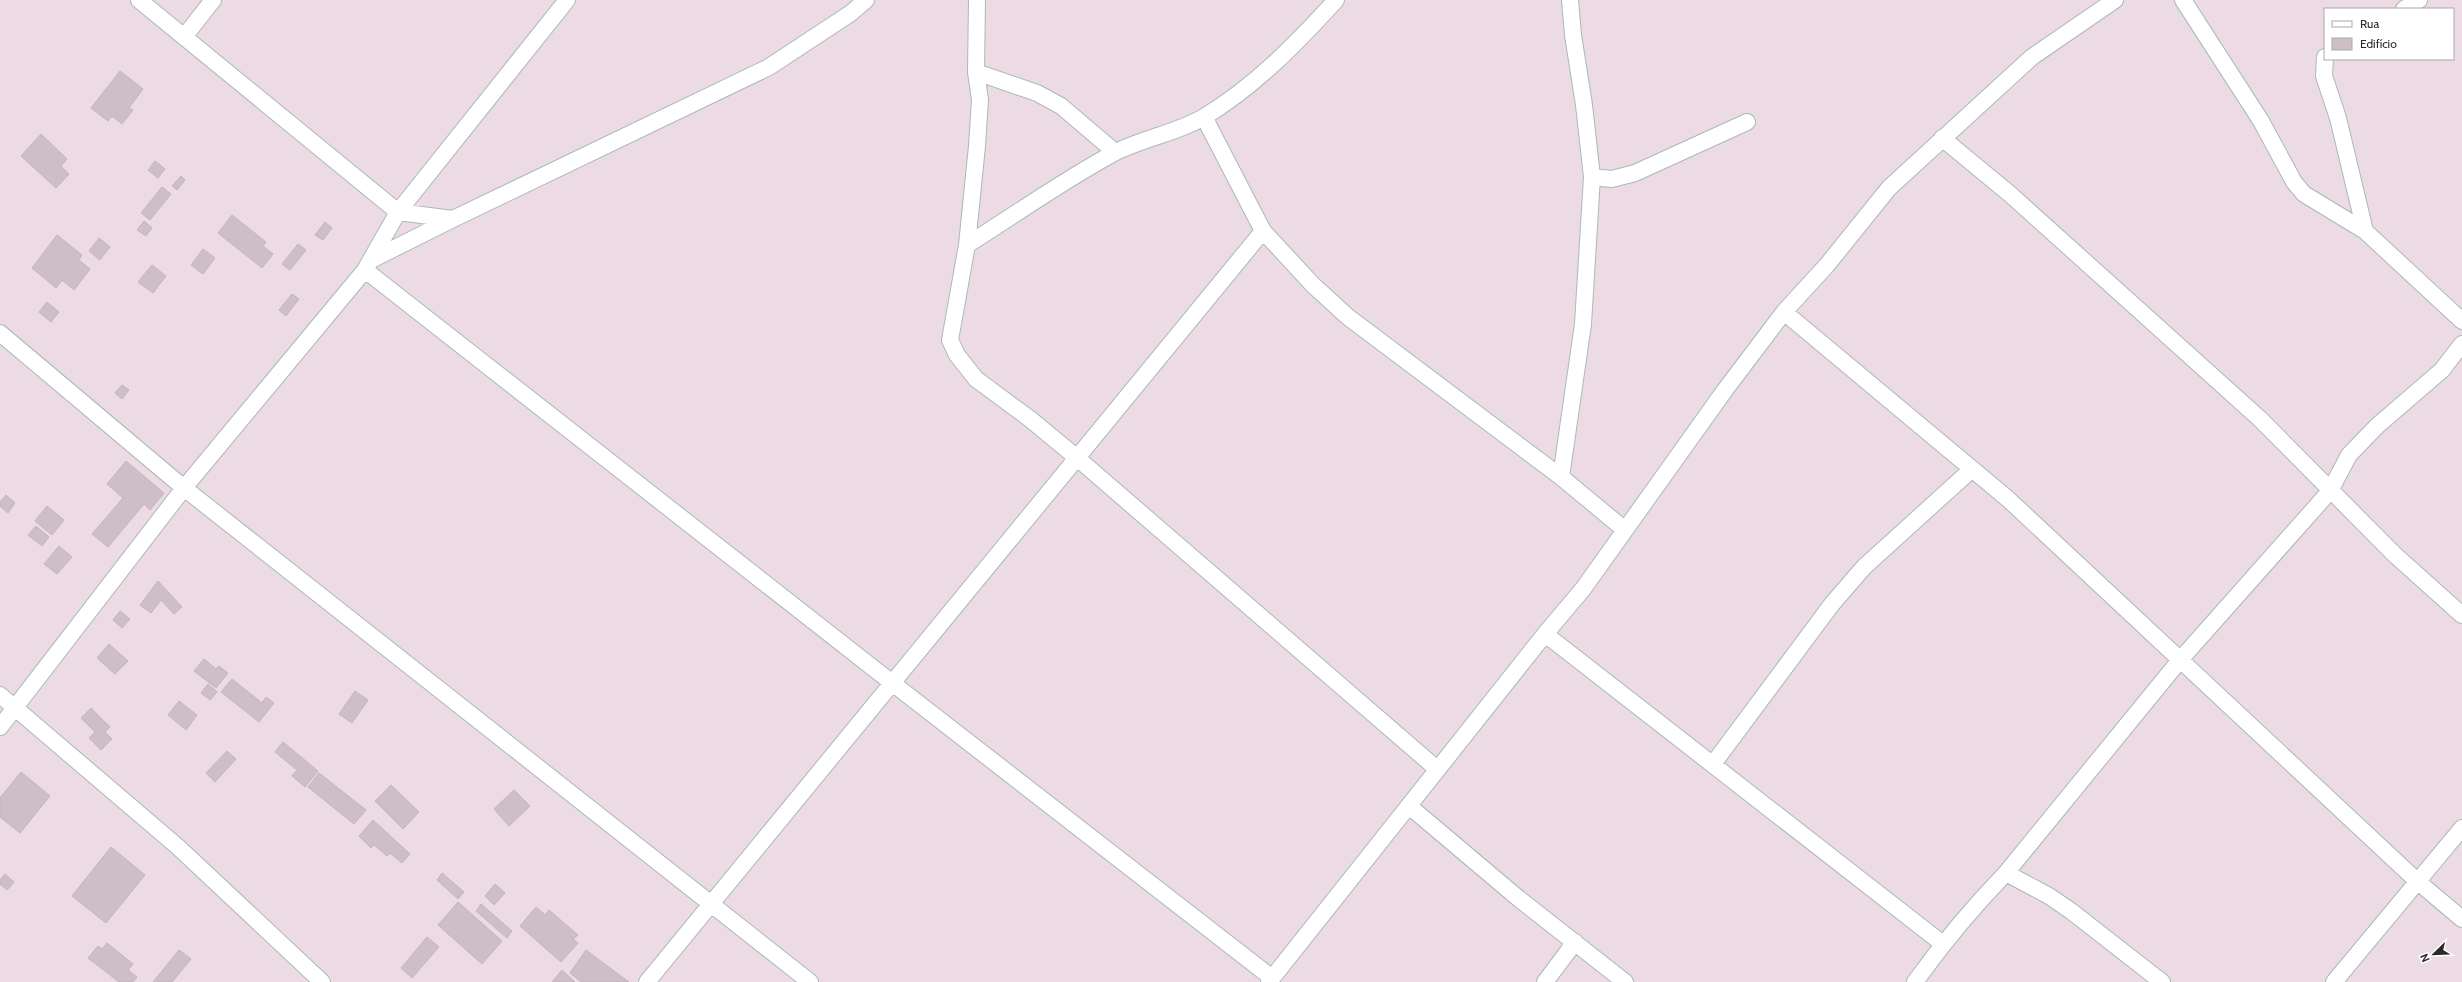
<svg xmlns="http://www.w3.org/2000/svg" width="2462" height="982" font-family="Cabin,sans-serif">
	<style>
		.building { fill: #cebfc7; stroke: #c7b3bd }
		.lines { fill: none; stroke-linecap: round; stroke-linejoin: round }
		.minor-casing { stroke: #aabab5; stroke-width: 18 }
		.minor { stroke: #fff; stroke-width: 16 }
	</style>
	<rect width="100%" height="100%" fill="#ecdae4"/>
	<path class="building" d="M120,71L143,89L129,108L133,110L122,124L112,116L108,121L91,108Z
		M41,134L67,159L61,166L69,174L56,188L21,156Z
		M155,161L165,169L158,178L148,170Z
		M181,176L185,180L177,190L172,186Z
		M162,187L171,194L150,220L141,213Z
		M232,215L266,242L263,246L273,254L262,268L218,233Z
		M144,221L152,228L146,236L137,230Z
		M325,222L332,228L323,240L315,235Z
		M57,235L82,255L79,260L90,269L74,290L62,280L56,288L32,268Z
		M99,238L110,247L100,260L89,251Z
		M298,244L306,250L290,270L282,264Z
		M203,249L215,258L203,274L191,265Z
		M152,265L166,276L153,293L138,282Z
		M292,294L299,299L286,316L279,310Z
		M47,302L59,312L51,322L39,312Z
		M122,385L129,390L122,399L115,393Z
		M126,461L164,493L150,510L144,504L108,547L92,534L123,498L107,484Z
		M6,495L15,503L8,513L0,506V502Z
		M47,506L64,520L52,535L35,521Z
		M36,526L49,537L42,546L28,535Z
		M59,546L72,557L57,574L44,564Z
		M158,581L182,607L174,614L161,600L151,613L140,605Z
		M120,611L130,619L122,628L113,620Z
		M109,644L128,661L115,674L97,658Z
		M204,659L216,669L219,666L228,673L216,688L194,671Z
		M232,679L262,703L266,697L274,703L259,722L221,692Z
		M208,684L217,692L210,700L201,693Z
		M355,691L368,700L352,723L339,714Z
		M179,701L197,715L186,730L168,715Z
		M91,708L110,727L105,732L112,739L101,750L89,738L95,732L81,718Z
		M283,742L318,771L305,787L292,776L297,770L275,752Z
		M227,751L236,759L215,782L206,773Z
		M21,772L50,796L20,833L0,817V798Z
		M319,773L366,810L354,824L308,787Z
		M391,785L419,812L403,829L375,801Z
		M514,790L530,806L509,826L494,809Z
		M373,820L410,854L402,863L390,853L387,856L374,845L371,848L359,836Z
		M111,847L145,875L106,923L72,896Z
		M442,873L464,892L458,899L437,880Z
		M5,874L14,882L7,890L0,884V880Z
		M495,884L505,893L494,905L485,896Z
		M458,902L502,941L482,964L438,925Z
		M481,904L512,931L507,938L476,911Z
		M536,907L545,915L549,910L578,935L573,939L578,943L561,962L520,926Z
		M427,937L439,947L412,978L401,968Z
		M107,943L133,964L128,970L137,977L133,982H119L88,958L98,946L102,949Z
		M179,950L191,959L172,982H153Z
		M586,950L629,982H581L570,973Z
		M562,970L575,982H552Z"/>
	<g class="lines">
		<g class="minor-casing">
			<path id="minor" d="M139,0L398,212L453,219
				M977,0L976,72L980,100L977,146L967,245L950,340L957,355L976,379L1030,419L1076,457L1437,769
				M2183,0L2261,121L2294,182L2304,194L2365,231L2462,321
				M2404,9L2419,0
				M184,37L213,0
				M2325,57L2324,76L2338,118L2365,231
				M976,72L1037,93L1061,106L1115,152
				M1204,117L1263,231L1313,285L1348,317L1561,477L1625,530
				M1942,138L2011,195L2260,419L2395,555L2462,615
				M1592,177L1612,179L1635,173L1747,122
				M967,245C1016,214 1064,180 1114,153C1143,138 1177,133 1204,117C1255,86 1296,44 1336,0
				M371,260L453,219L769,67L851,13L866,0
				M365,270L891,682L1272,978
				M1784,312L2008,499L2417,881L2462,919
				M0,333L184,488L810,982
				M1561,477L1583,324L1592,177L1584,105L1573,35L1570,0
				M1545,634L1943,944
				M0,695L178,847L322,982
				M0,727L184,488L365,270L398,212L567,0
				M1713,764L1832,604L1864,567L1971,470
				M1409,806L1518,898L1625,982
				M2006,873L2049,896L2071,911L2162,982
				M647,982L1263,231
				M1269,982L1545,634L1583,589L1725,390L1784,312L1827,265L1889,188L2032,57L2115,0
				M1545,982L1575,942
				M1915,982C1943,943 1973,907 2006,873L2180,660L2330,491L2349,455L2377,426L2442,370L2462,344
				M2334,982L2462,828"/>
		</g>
		<use href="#minor" class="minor"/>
	</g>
	<rect x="2324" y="8" width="130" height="52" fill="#ffffff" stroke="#a9a9a9"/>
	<rect x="2332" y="21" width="20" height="6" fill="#ffffff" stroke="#a9a9a9"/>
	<text x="2360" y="28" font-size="12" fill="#292929">Rua</text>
	<rect x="2332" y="38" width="20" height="12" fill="#cebfc7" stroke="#a9a9a9"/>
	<text x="2360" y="48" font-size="12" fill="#292929">Edifício</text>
	<g transform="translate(2434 954) rotate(247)" stroke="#ffffff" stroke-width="3" paint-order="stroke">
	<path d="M0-3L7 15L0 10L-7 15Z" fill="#292929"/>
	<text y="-6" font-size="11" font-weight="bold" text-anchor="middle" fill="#292929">N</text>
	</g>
</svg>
